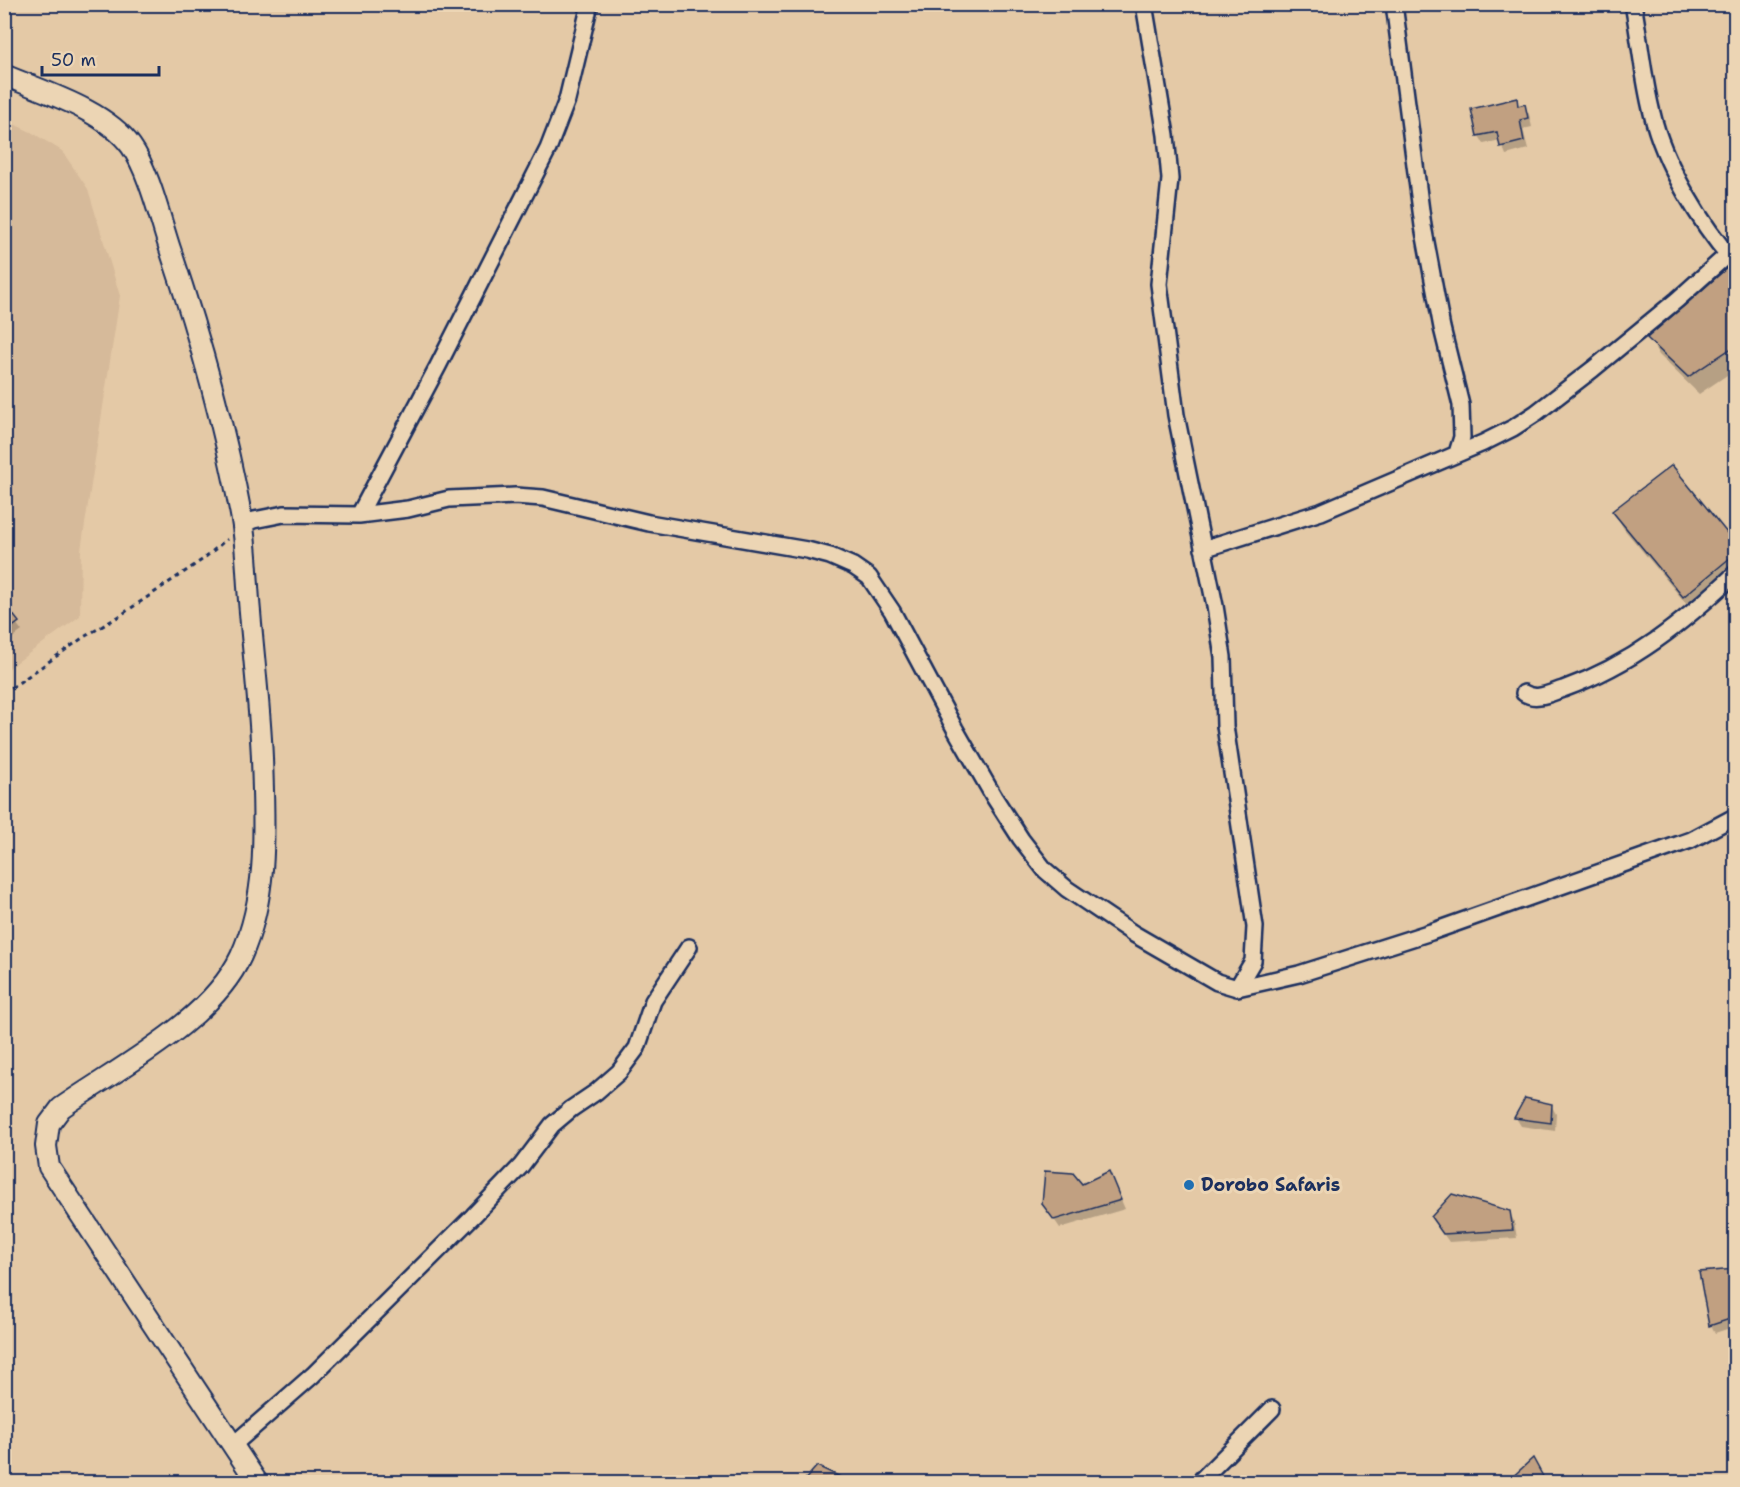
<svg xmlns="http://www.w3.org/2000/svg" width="1740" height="1487" font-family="'Shantell Sans',sans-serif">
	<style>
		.built { fill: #d6ba9a }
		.shadow { fill: #0003 }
		.building { fill: #c1a081; stroke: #1b2f5e; stroke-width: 1.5 }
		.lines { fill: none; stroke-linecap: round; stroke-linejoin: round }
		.minor-casing { stroke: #1b2f5e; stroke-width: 20 }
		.tertiary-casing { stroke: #1b2f5e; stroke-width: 24 }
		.path { stroke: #1b2f5e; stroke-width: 3; stroke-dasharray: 4.5 4.5; stroke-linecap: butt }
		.minor { stroke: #ecd5b4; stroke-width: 15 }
		.tertiary { stroke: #ecd5b4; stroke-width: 20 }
		.poi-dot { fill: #1f6fb2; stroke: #ecd5b4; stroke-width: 2 }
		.labels { text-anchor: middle; stroke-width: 6; stroke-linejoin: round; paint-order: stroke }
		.poi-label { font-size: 18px; font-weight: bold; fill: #1b2f5e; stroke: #ecd5b4; text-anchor: start }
	</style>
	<rect width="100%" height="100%" fill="#e4c9a6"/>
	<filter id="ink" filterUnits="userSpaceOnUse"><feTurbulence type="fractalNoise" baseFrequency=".0167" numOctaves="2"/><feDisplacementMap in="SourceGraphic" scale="12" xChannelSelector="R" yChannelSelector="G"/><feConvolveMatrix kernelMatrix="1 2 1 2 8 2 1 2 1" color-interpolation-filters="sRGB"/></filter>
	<g filter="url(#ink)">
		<path class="built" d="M5,120L31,132L62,151L88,189L120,296L81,550L80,616L5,671Z"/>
		<path class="shadow" d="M1516,100L1520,107L1524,106L1529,114L1532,127L1523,129L1528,149L1506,155L1500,140L1484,144L1479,136L1473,110Z
			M1736,275V369L1699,394L1659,355L1649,338Z
			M1614,512L1736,547V579L1694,613L1624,529Z
			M4,607L22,631L4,644Z
			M1551,1105L1556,1114L1555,1131L1521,1126L1516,1118Z
			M1113,1181L1125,1209L1060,1228L1049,1212L1081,1185Z
			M1509,1212L1514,1221L1517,1238L1449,1242L1432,1218Z
			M1736,1271V1326L1715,1333L1711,1325Z
			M818,1468L848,1482H805Z"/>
		<path class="building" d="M1517,98L1518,106L1525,104L1528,118L1520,120L1524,141L1500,147L1497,132L1477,136L1471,109Z
			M1727,268L1736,273V345L1688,377L1647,338Z
			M1672,465L1736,544V553L1683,597L1612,511Z
			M4,603L19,622L4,633Z
			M1525,1098L1552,1104L1551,1123L1514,1118Z
			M1045,1171L1073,1173L1082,1184L1109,1171L1121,1200L1054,1220L1042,1204Z
			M1452,1194L1510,1211L1513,1230L1443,1234L1431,1217Z
			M1736,1269V1317L1709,1326L1699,1272Z
			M1533,1458L1546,1482H1507Z
			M817,1466L851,1482H803Z"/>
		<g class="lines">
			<g class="minor-casing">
				<path id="minor" d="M1144,4L1166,135L1170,179L1159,284L1176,415L1215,606L1223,657L1225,726L1255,927L1253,961L1237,988
					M1394,4L1423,226L1442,328L1461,405L1462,437L1457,453
					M1633,4C1640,40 1643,78 1652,113C1663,162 1702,227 1736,264
					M359,515L438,366L548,149L567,100L590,4
					M243,524L254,520L284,514L359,515L408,509L449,499L515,496L543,498L649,523L807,550L830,556L853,566L869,577L892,611L955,729L994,797L1021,839L1045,870L1067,889L1134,934L1217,982L1237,988L1299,974L1431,932L1691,840L1736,816
					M1203,549L1321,512L1483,443L1513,428L1536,413L1593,369L1677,300L1736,247
					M1524,693C1536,701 1550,693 1563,689C1633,664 1683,623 1736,573
					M233,1445L313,1375L473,1216L521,1166L552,1125L571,1109L596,1092L619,1072L637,1048L653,1001L689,947
					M1199,1482L1272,1409"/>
			</g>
			<g class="tertiary-casing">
				<path id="tertiary" d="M4,75C44,92 105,110 131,146C149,171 160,219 170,249C200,338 225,428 242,520C247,550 247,582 250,612C254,661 260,709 262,758C264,825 269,894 241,956C211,1021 118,1068 61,1108L49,1124L46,1146L49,1167L257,1482"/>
			</g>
			<path class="path" d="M4,693L84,637L118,617L202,560L227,539"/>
			<use href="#minor" class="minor"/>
			<use href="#tertiary" class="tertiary"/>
		</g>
	</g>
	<circle class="poi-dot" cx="1189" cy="1185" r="6"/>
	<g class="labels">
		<g class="poi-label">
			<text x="1201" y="1191">Dorobo Safaris</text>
		</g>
	</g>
	<rect width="1740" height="1487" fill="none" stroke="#ecd5b4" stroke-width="24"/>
	<rect x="12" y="12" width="1716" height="1463" fill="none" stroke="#1b2f5e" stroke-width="2" filter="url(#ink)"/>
	<path d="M42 66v9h117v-9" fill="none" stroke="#1b2f5e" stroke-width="3"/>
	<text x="51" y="66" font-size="18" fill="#1b2f5e" stroke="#ecd5b4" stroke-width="4.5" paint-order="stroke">50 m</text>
</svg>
